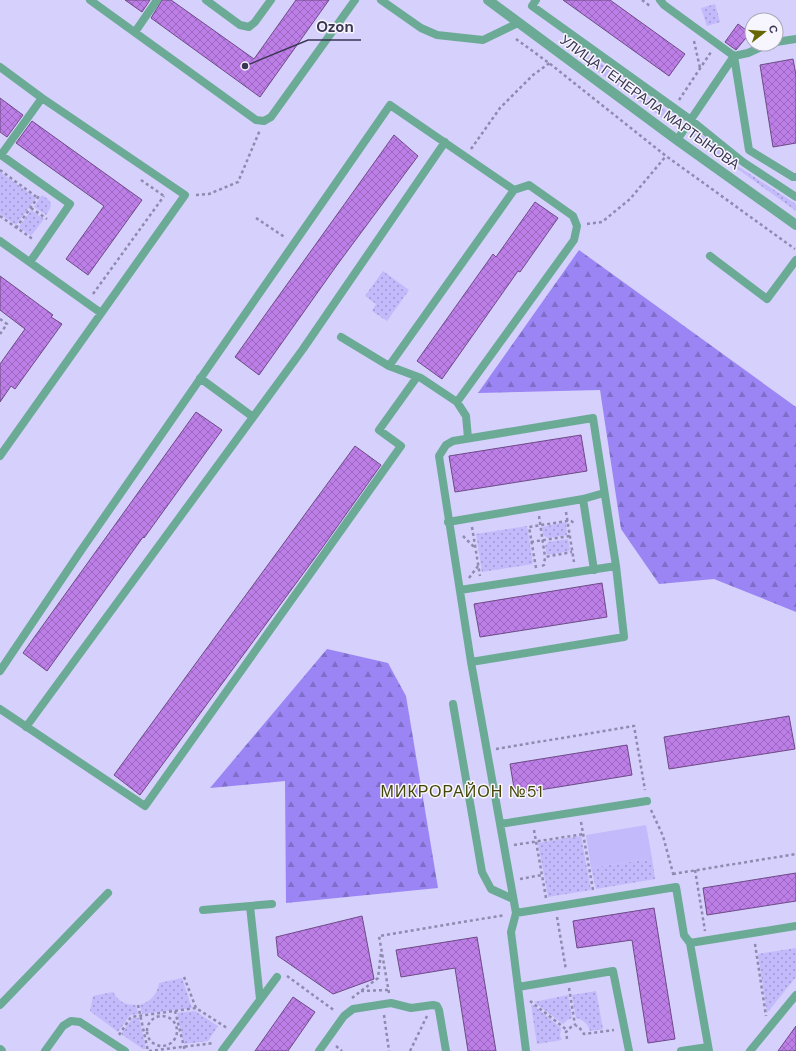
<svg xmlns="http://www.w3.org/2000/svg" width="796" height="1051" font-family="'DM Sans',sans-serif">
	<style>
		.grass { fill: url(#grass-dots) }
		.forest { fill: url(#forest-firs) }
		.pitch { fill: #c3bafb }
		.building { fill: url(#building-cross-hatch); stroke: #6d4a85 }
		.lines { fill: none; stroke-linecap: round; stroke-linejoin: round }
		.path { stroke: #8f8aaf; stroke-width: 2.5; stroke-dasharray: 3 3; stroke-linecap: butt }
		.lane { stroke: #6baa95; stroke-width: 8 }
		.street { stroke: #6baa95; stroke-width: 10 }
		.labels { text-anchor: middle; stroke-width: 3; stroke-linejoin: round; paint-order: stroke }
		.street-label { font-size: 14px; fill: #3a3653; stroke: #f7f6fe }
		.quarter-label { font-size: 16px; letter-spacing: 1px; fill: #464706; stroke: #f7f6fe }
		.leader { fill: none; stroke: #3a3653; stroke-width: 1.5 }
		.callout-dot { fill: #3a3653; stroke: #f7f6fe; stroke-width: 1.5 }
		.callout-label { font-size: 15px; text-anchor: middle; font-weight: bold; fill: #3a3653; stroke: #f7f6fe; stroke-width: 3; stroke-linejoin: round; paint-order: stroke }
	</style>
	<defs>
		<pattern id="grass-dots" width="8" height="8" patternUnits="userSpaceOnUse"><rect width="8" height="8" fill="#c3bafb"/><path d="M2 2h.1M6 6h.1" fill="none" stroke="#9f98ce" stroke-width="1.8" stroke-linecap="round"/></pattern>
		<pattern id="forest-firs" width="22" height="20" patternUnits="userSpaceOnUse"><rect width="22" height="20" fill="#9b85f5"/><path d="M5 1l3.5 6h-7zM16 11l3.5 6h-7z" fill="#7f6ec9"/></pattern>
		<pattern id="building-cross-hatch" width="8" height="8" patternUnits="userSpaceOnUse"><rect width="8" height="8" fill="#bd7ee8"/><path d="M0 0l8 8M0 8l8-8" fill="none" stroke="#9b68bf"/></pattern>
	</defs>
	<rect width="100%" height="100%" fill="#d5d0fc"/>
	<path class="grass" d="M715,4L720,22L707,26L701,8Z
		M567,39L683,122L679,126H674L598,72Z
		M695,129L739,167L796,204V211L692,136L693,130Z
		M0,172L36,198L16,225L0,214Z
		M42,195C53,202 53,205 46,215L34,207Z
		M31,210L44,219L31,236L19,227Z
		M383,271L409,290L387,321L372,311L376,304L365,296Z
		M566,522L567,535L548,538L543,535L542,527Z
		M527,526L533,564L482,572L476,534Z
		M568,539L570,551L547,555L545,546L548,542Z
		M581,836L591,890L548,897L538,843Z
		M652,858L655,879L596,889L591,868Z
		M796,948V977L767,1013L758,954Z
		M182,978L192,1008L142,1014L140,1005C151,1001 157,995 159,983Z
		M596,991L603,1029L590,1031C588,1024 584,1020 576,1018L572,995Z
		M113,992C119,1002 125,1005 136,1005L138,1014L130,1015L118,1032L90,1011L93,996Z
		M568,995L572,1018L567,1020L563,1024L534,1002Z
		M531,1005H533L561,1028L560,1036L562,1040L537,1044Z
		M195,1011L218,1026L208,1041L184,1044L177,1013Z
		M133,1018H139L146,1049H143L121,1034Z"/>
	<path class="forest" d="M579,250L796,407V612L714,579L659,584L621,529L600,390L478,393Z
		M327,649L388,663L406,696L438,888L286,903L285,781L210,788Z"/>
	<path class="pitch" d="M646,825L652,858L591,868L586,835Z"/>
	<path class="building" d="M125,0H150L142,12Z
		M162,0H171L254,59L296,0H329L260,97L151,18Z
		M563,0H610L685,54L669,76Z
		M738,24L750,33L736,50L725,42Z
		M793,59L796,75V143L773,147L760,65Z
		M0,98L23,115L7,137L0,132Z
		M32,121L142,200L88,275L66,259L104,206L16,143Z
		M394,135L418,156L337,265L259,375L235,357Z
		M535,202L558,218L520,272L518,271L442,379L417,361L493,254L496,257Z
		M0,276L53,315L51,317L62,324L15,389L11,386L0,402V364L25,329L0,310Z
		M196,412L222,430L144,538L143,537L47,671L23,653Z
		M581,435L587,471L455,492L449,456Z
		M355,446L381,465L322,548L140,795L114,775Z
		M602,583L607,617L480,637L474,604Z
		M789,716L795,749L669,769L664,737Z
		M627,745L632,775L515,794L510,764Z
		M796,873V901L707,915L703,888Z
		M654,908L675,1039L648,1043L632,940L577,948L573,921Z
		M362,916L374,979L333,994L278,956L276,937Z
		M477,937L496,1051H468L455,968L401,977L396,950Z
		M293,997L315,1012L288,1051H255Z
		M796,1026V1051H778Z"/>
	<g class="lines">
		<path class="path" d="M642,0L650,6
			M516,39L549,63L666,156L795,249
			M694,41L700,68
			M679,100L711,52
			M471,149L500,108L533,75L551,62
			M0,170L38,198
			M141,180L164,196
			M196,195L209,194L238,182L260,130
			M31,208L47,219
			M0,216L34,240
			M256,218L286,238
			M587,224L602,222L630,199L666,156
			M16,228L39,196
			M93,294L164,196
			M0,319L7,324L0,334
			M566,512L574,562
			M539,516L545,557
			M472,527L480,576
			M463,536L475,548
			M531,542L570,536
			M542,566L544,565L545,557L572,552
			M536,568L529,527L567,521H571L576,524
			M469,578L478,566
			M496,749L634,726L645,790
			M651,810L663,836L674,877
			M581,822L593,890
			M534,830L546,898
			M514,845L584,834
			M695,870L705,931
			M673,874L796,854
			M520,879L542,875
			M557,917L566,970
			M755,944L766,1016
			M287,976L335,1011
			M184,977L196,1008
			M569,988L575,1025
			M361,991L388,990
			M389,993L379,936L505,915
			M352,998L378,978L381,952
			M530,1001L567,1030
			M138,1005L148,1051
			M175,1011L185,1051
			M384,1015L389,1051
			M147 1031a15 15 0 1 1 30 0a15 15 0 1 1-30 0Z
			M119,1035L131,1017L196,1008L227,1028
			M567,1039L566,1032L571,1027L575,1025L579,1027L584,1034L614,1030
			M336,1046L342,1051
			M149,1051L214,1043
			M410,1051L427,1016"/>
		<path class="lane" d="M90,0L256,120L264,121L271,117L355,0
			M206,0L240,25L249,27L255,22L271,0
			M381,0L421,28L437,35L483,40L518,23
			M536,0L532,6L691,120L743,162L796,197
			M660,0L664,5L734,56L749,150L793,177H796
			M135,32L157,0
			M776,42L796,39
			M0,67L42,98L185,195L0,456
			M677,140L734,56L748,53L768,44
			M0,241L101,313
			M710,256L767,299L796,260
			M30,262L70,204L1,155L42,98
			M341,337L389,366L421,378L457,402
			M389,366L514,190L529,185L573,216L577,226L574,240L457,402L466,416L468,438
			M200,378L253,417
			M583,499L594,570
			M448,522L583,499L604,493
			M460,590L616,566
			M471,662L624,637L616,566L593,418L453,441L446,445L439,456L471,662L516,913L511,932L526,1051
			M0,671L80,552L390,105L514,190
			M453,704L482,872L491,889L513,899
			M0,709L145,806L401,446L379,430L417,377
			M26,727L303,349L445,142
			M500,824L647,801
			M250,906L260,999
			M203,910L272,904
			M516,913L676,887L684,935L690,943L709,1051
			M690,943L796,926
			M518,987L613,971L629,1051
			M0,1005L108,893
			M45,1051L63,1026L71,1021L80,1022L125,1051
			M222,1051L277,977
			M319,1051L344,1016L353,1009L391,1003L411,1008L433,1005L437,1006L439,1010L446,1051
			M681,1051L708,1047
			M750,1051L796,995"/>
		<path class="street" d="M488,0L677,140L796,225
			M0,1050L1,1051"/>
	</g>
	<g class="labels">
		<g class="street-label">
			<text transform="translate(650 102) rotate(36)" y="5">УЛИЦА ГЕНЕРАЛА МАРТЫНОВА</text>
		</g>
		<g class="quarter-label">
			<text x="462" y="797">МИКРОРАЙОН №51</text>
		</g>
	</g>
	<path class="leader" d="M245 66L308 40H361"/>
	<circle class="callout-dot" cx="245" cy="66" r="4"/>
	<g class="callout-label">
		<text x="335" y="32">Ozon</text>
	</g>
	<g transform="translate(764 32) rotate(73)"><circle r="19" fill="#f7f6fe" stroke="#aba9ba"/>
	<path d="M0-3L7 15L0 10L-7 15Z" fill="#666701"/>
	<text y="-6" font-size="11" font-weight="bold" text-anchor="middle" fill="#3a3653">С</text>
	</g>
</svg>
